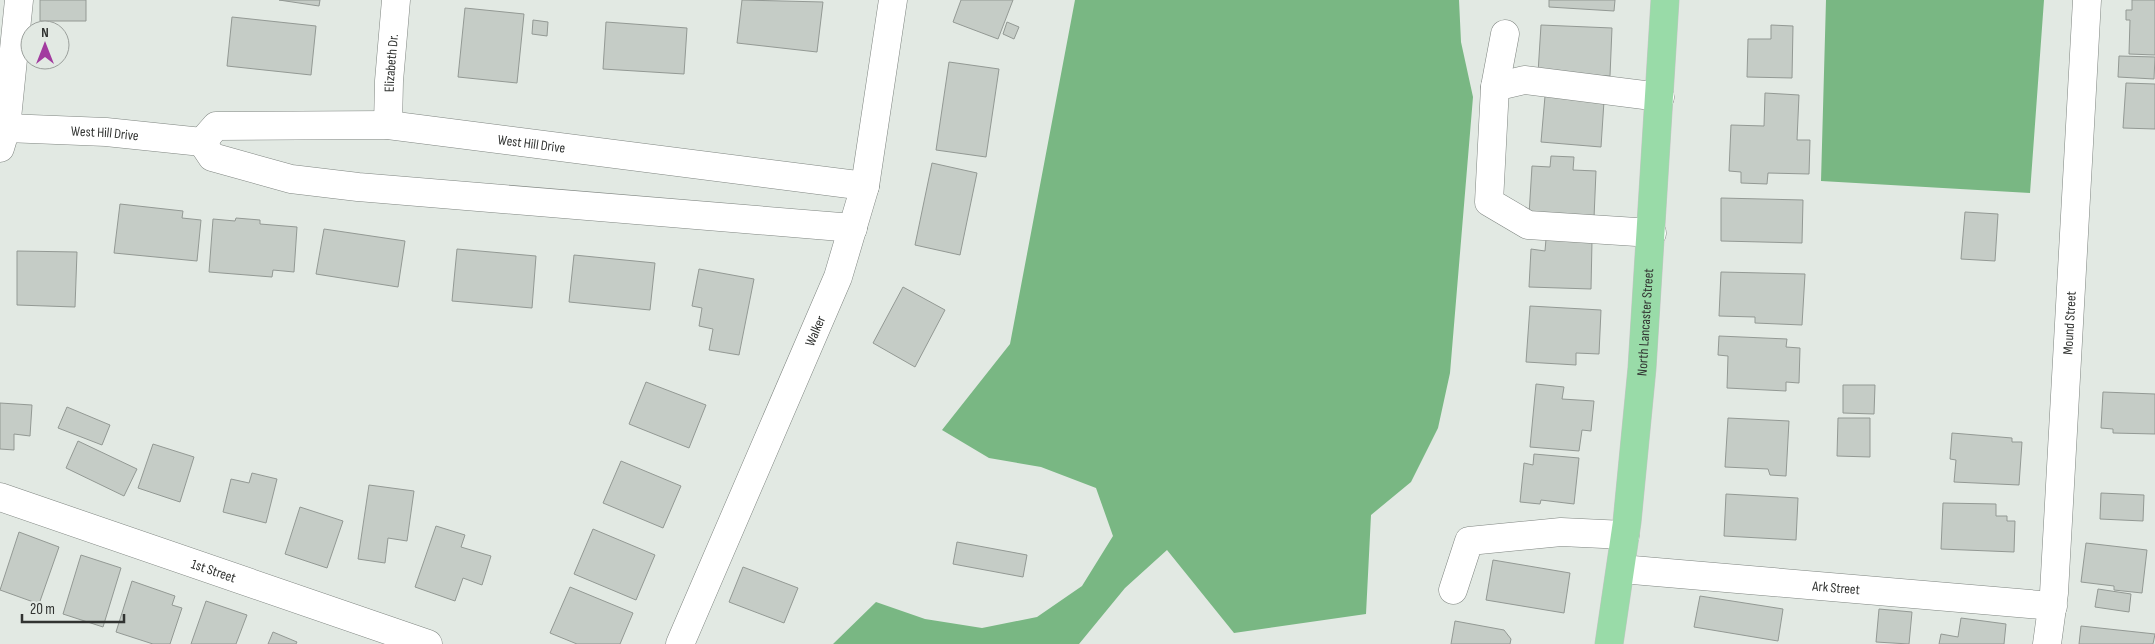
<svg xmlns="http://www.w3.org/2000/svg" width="2155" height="644" font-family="'Sofia Sans Condensed',sans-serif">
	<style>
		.forest { fill: #79b783 }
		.building { fill: #c5ccc6; stroke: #939994 }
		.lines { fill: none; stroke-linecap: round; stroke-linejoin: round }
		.minor-casing { stroke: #7f8580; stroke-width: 29 }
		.major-casing { stroke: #c5c6c5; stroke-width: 29 }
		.minor { stroke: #fff; stroke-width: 28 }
		.major { stroke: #99dba8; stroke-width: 28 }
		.labels { text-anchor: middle; stroke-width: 4; stroke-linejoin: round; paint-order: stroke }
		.street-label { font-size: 14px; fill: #313331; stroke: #e2e9e3 }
	</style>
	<rect width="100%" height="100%" fill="#e2e9e3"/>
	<path class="forest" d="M1075,0H1459L1461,42L1473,97L1450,373L1438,428L1411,482L1371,515L1366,614L1234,633L1167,550L1125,588L1079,644H833L876,602L925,619L982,628L1037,617L1082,586L1113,536L1096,488L1041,467L989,458L942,430L1010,344Z
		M1826,0H2044L2030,193L1821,181Z"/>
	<path class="building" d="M40,0H86V21H40Z
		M279,0H320L319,6Z
		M742,0L823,2L817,52L737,43Z
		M961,0H1013L998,39L953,22Z
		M1549,0H1615L1614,11L1549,7Z
		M2132,0H2155V55L2129,54L2130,20H2126V10H2132Z
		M465,8L524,14L517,83L458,77Z
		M232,17L316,26L311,75L227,66Z
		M533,20L548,22L547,36L532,34Z
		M606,22L687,28L684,74L603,69Z
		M1007,22L1019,27L1014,39L1003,34Z
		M1541,25L1612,28L1610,76L1538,73Z
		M1771,25L1793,26L1792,78L1747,77L1748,39H1771Z
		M2119,56L2155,57L2154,79L2118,77Z
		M949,62L999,69L986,157L936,150Z
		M2126,83L2155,84V129L2123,128Z
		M1765,93L1799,95L1797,140H1810L1809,174L1768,173L1767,184L1741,183V172L1729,171L1731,125L1764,126Z
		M1545,96L1604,101L1601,147L1541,142Z
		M1551,156L1574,157L1573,170L1596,171L1594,218L1529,215L1532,166L1550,167Z
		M932,163L977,173L960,255L915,245Z
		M1721,198L1803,200L1802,243L1721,241Z
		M120,204L183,211L182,218L201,220L197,261L114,253Z
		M1965,212L1998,214L1995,261L1961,259Z
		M236,218L260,220V224L297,227L294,272L273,270L272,277L209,272L213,219L235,221Z
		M324,229L405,241L398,287L316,274Z
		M1546,239L1592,241L1591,289L1529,287L1531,249L1545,251Z
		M457,249L536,256L532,308L452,301Z
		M17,251L77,252L75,307L17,305Z
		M574,255L655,263L650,310L569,302Z
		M699,269L754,279L739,355L709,350L713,329L699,326L702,308L692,306Z
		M1721,272L1805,274L1802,325L1755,323V317L1719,316Z
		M903,287L945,310L915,367L873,343Z
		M1530,306L1601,310L1599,354L1576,353V365L1526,362Z
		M1719,336L1787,339L1786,347L1800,348L1799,383L1786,382V391L1727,388L1728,356L1718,355Z
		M646,382L706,405L689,448L629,424Z
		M1536,384L1564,387L1562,399L1594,401L1591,431L1582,430L1579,451L1530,447Z
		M1843,385H1875L1874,414L1843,413Z
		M2103,392L2155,394V434L2113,433V429L2101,428Z
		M0,403L32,405L30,436L14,434V450L0,449Z
		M67,407L110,425L102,445L58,428Z
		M1728,418L1789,421L1786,476L1770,475L1768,469L1725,467Z
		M1838,418H1870V457L1837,456Z
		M1952,433L2012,438V442H2022L2019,485L1954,482L1956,460L1950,459Z
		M78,441L137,469L124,496L66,468Z
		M153,444L194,457L180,502L138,488Z
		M1534,454L1579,458L1574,504L1541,500L1540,504L1520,502L1524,463L1533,465Z
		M621,461L681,486L663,528L603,503Z
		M252,473L277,479L266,523L223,512L231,479L249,483Z
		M369,485L414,491L407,541L388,538L385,563L358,559Z
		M2101,493L2144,495L2143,521L2100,519Z
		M1726,494L1798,498L1796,540L1724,536Z
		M1943,503L1996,504V516H2007V521H2015L2014,552L1941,549Z
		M300,507L343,521L327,568L285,554Z
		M436,526L465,535L461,547L491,556L482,585L463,578L455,601L415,587Z
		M593,529L655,555L636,600L574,574Z
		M19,532L59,547L39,604L0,590Z
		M957,542L1027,555L1023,577L953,564Z
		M2086,543L2147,550L2142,593L2114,590V586L2081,582Z
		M81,555L121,568L103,627L63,614Z
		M1493,560L1570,573L1564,613L1486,600Z
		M743,567L798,588L784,623L729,602Z
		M132,581L175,596L172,605L182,608L170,644H153L116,632Z
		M570,587L633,613L620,644H577L550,633Z
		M2098,589L2131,594L2129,612L2095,607Z
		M1700,596L1783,609L1778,641L1694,627Z
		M206,601L247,615L236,644H191Z
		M1879,609L1912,612L1909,644L1876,642Z
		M1961,618L2006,624L2004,644H1939L1941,634L1958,637Z
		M1455,621L1504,630L1511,639L1510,644H1451Z
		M2081,626L2155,634L2153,644H2079Z
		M273,632L297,642L296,644H268Z"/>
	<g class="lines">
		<g class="minor-casing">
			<g id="minor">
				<path d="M1495,87L1505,34"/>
				<path id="s1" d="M388,125L389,81L396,0"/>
				<path id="s2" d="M6,128L106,132L202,142"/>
				<path id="s3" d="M202,142L216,126L388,125L865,186"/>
				<path d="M202,142L212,157L291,179L358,187L853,228"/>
				<path d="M0,148L6,128L19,0"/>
				<path d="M1652,233L1528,225L1489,202L1495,87L1524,80L1660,97"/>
				<path id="s4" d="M0,497L428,644"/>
				<path id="s5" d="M1621,569L2053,606"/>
				<path d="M1453,590L1469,541L1561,532L1625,535"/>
				<path id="s6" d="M680,644L838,277L865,186L893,0"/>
				<path id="s7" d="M2047,644L2054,593L2087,0"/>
			</g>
		</g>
		<g class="major-casing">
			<g id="major">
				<path id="s8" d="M1609,644L1627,522L1642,368L1665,0"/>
			</g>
		</g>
		<use href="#minor" class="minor"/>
		<use href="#major" class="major"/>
	</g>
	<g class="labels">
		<g class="street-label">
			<text dy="5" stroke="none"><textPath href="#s1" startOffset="62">Elizabeth Dr.</textPath></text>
			<text dy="5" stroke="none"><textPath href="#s2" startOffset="99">West Hill Drive</textPath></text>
			<text dy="5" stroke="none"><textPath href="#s3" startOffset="338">West Hill Drive</textPath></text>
			<text dy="5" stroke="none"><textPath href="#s7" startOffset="322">Mound Street</textPath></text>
			<text dy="5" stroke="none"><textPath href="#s8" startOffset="324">North Lancaster Street</textPath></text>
			<text dy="5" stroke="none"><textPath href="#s6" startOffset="341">Walker</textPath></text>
			<text dy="5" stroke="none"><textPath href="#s4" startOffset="226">1st Street</textPath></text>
			<text dy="5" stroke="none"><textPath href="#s5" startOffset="216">Ark Street</textPath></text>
		</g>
	</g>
	<g transform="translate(45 45)"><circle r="24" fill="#e2e9e3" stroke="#9ba09c"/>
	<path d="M0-4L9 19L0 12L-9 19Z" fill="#a23b9f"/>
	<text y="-8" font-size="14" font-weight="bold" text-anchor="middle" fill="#313331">N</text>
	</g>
	<path d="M22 614v8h102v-8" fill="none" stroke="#313331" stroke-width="2.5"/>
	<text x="30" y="614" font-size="15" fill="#313331" stroke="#e2e9e3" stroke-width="4" paint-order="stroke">20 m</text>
</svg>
